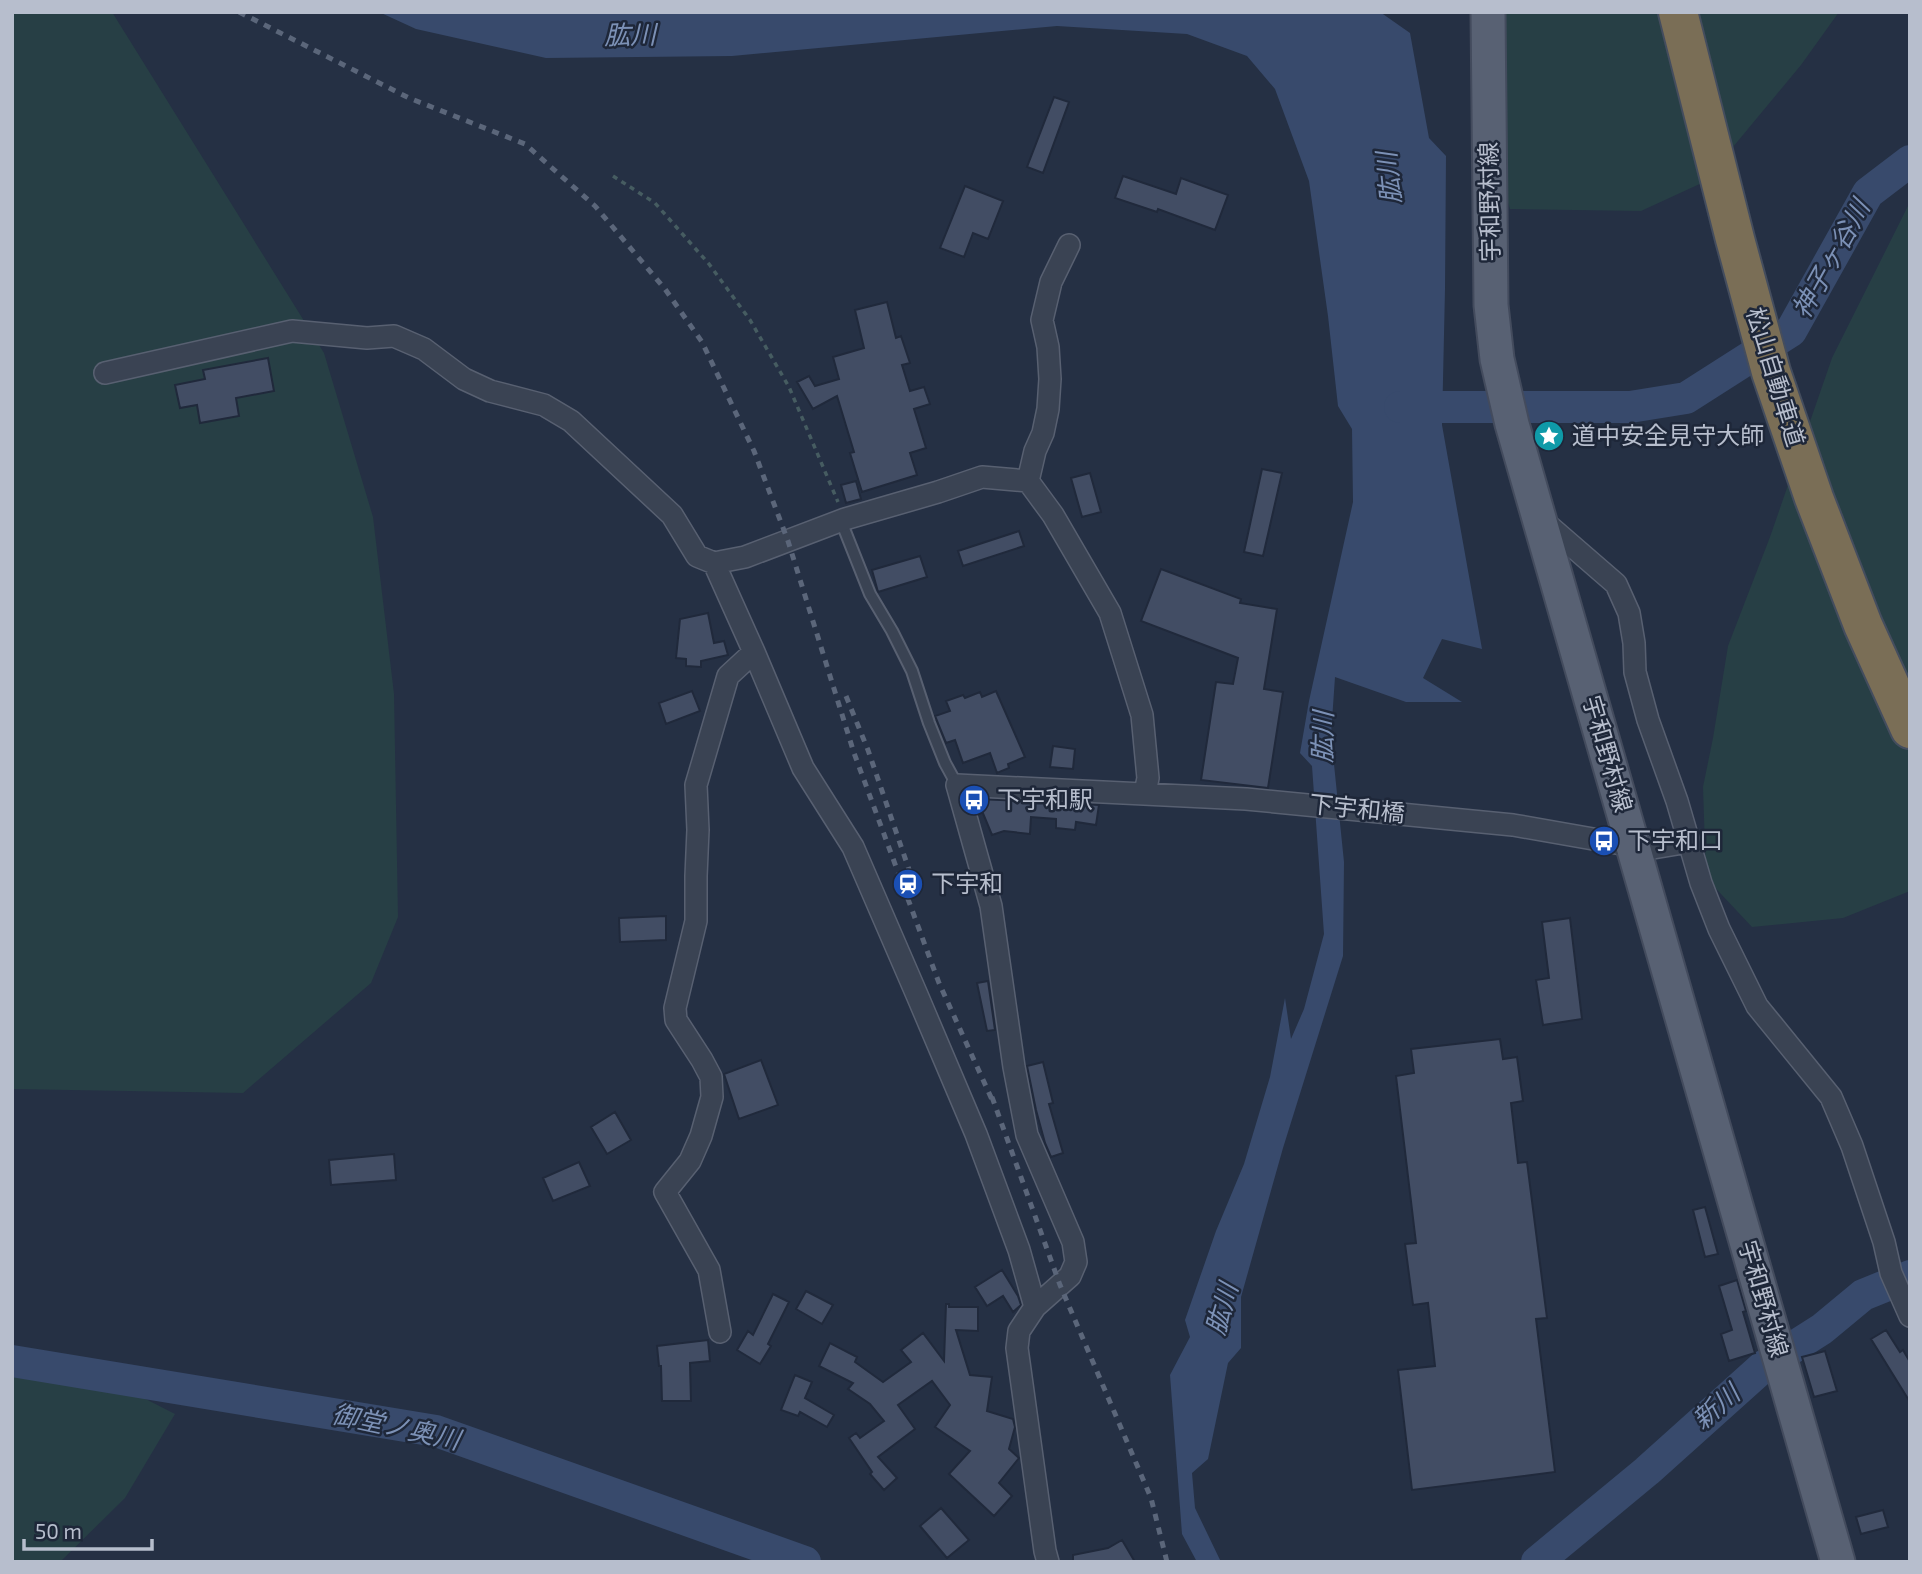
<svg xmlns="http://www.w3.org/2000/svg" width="1922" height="1574" font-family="'Exo 2','Noto Sans JP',sans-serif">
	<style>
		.green { fill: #273f45 }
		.water { fill: #384a6c }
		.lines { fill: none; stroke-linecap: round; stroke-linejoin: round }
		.river { stroke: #384a6c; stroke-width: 32 }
		.building { fill: #424d64; stroke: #20293b; stroke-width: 2 }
		.service-casing { stroke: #586071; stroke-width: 14 }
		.minor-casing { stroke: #586071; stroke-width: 24 }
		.primary-casing { stroke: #434b5d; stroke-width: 37 }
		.motorway-casing { stroke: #444d5e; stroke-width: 42 }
		.path { stroke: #465c61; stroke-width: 3.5; stroke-dasharray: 5 5; stroke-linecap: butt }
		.service { stroke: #3a4353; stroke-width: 10 }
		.minor { stroke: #3a4353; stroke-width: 21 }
		.primary { stroke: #586173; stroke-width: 33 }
		.motorway { stroke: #7a6e56; stroke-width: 38 }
		.rail { stroke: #5b667a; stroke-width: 5; stroke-dasharray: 7 7; stroke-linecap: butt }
		.labels { text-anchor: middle; stroke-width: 5; stroke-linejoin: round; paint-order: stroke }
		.street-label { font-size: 24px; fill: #b7becd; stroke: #1e2739 }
		.poi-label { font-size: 24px; fill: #b7becd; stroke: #1e2739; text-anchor: start }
		.water-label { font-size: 26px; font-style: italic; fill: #7c91b6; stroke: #1e2739 }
	</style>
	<rect width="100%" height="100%" fill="#253044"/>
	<path class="green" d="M12,12H112L324,353L373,517L394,694L398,917L371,983L243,1093L12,1089Z
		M1485,12H1839L1801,65L1704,182L1641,211L1510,209L1482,119Z
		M1910,202V891L1843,918L1752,927L1706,878L1703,787L1713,738L1728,646L1770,537L1832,358Z
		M12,1348L79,1365L175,1414L125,1498L60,1562H12Z"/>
	<path class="water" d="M379,12H1380L1410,33L1429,138L1446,156L1445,289L1442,425L1482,649L1442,639L1423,678L1462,702H1406L1335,677L1331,735L1344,862L1343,956L1283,1148L1241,1297V1348L1228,1363L1208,1459L1192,1473L1195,1508L1221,1562H1197L1182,1534L1170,1375L1190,1337L1185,1320L1216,1231L1244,1164L1270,1077L1285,998L1291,1039L1304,1009L1324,934L1312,766L1300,753L1309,701L1353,502L1352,429L1338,406L1328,316L1309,181L1275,89L1247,56L1187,34L1057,26L732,56L546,58L416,29Z"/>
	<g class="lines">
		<path class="river" d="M1400,407H1630L1686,398L1791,331L1868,193L1910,161
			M12,1361L436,1431L805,1562
			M1537,1562L1647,1471L1764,1366L1822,1329L1863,1295L1910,1276"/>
	</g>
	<path class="building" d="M1054,97L1069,102L1043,173L1027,167Z
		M1123,176L1176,194L1181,178L1228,195L1215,230L1158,209L1157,212L1115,198Z
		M965,186L1003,201L988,239L973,233L964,257L940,248Z
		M887,302L896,338L901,336L910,363L902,365L910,391L924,387L930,404L914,409L926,448L910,453L917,475L862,492L850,453L854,452L837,396L813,409L797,382L809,376L815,386L839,379L833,357L864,348L855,310Z
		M268,358L274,391L236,398L239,416L200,423L197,405L180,408L175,385L205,379L203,370Z
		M1262,469L1282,473L1263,556L1244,552Z
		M1090,473L1101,512L1082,517L1071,478Z
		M856,481L861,499L846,503L841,485Z
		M1019,531L1024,546L963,566L958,551Z
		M920,556L927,577L878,592L872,570Z
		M1161,569L1241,599L1240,603L1277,609L1264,689L1283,692L1268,788L1201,780L1216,682L1233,684L1238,658L1141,621Z
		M708,613L714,643L724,641L728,655L701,661V667L686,666V659L676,658L680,619Z
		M692,691L700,711L666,724L659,703Z
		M996,691L1025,757L1008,764L1009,768L997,773L990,753L963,763L955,740L946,743L935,716L950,711L946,701L963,695L965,698L980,692L982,697Z
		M1053,746L1075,749L1073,769L1050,767Z
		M977,799L1045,802L1046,806L1047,802L1099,805L1096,825L1076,822L1075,830L1056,828V819L1031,817L1030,834L1004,831L992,835Z
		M666,916V940L620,942L619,918Z
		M1570,918L1582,1019L1543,1025L1536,980L1549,978L1542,922Z
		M988,981L995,1030L987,1031L977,983Z
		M1500,1039L1503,1059L1517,1057L1523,1101L1511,1103L1518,1163L1527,1162L1547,1318L1536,1319L1555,1472L1412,1490L1398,1370L1435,1366L1428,1303L1413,1305L1405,1244L1416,1243L1396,1076L1414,1073L1411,1049Z
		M761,1060L778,1105L739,1119L724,1074Z
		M1043,1062L1053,1103L1049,1104L1063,1153L1051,1157L1045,1143L1036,1110L1027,1066Z
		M615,1112L631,1140L607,1154L591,1127Z
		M394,1154L396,1180L331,1185L329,1160Z
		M579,1162L590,1186L553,1201L543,1178Z
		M1705,1207L1718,1254L1705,1257L1693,1210Z
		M1002,1270L1018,1296L1021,1305L1013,1312L1003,1296L987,1306L975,1287Z
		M1737,1280L1746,1311L1743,1312L1755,1353L1729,1361L1721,1334L1732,1330L1719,1286Z
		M806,1291L833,1305L822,1324L796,1309Z
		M773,1294L789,1302L768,1344L771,1346L760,1364L737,1350L748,1331L753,1335Z
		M946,1304H949V1307H978V1331L956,1330L970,1375L992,1377L987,1411L1013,1419L1015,1427L1009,1449L1019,1458L999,1483L1012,1496L994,1516L949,1474L970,1451L935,1427L950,1405L932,1381L898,1405L915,1429L878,1457L897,1478L884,1490L870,1474L872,1472L849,1438L856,1433L860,1438L884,1421L870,1404L848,1389L853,1383L819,1366L830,1343L857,1357L855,1362L883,1382L911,1362L901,1350L923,1333L944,1361Z
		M1886,1330L1900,1352L1903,1350L1910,1362V1402L1871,1339Z
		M708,1340L710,1361L690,1363L691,1401H662L661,1366H659L657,1346Z
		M1825,1351L1837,1391L1814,1397L1802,1357Z
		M795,1375L812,1382L805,1398L834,1415L827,1427L800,1412L798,1416L781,1410Z
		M941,1508L969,1540L947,1558L920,1526Z
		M1883,1510L1888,1527L1861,1534L1856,1517Z
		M1122,1540L1135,1562H1073V1555L1108,1548Z"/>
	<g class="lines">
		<g class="service-casing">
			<path id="service" d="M841,521L870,594L892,631L912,671L929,723L945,763L957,785"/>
		</g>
		<g class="minor-casing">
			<path id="minor" d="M105,373L292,331L367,338L394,336L424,349L464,379L490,391L544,405L571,421L672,515L697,556L714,563L745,557L845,519L938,492L982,477L1028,481L1053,515L1110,613L1142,715L1148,778L1145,793
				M1028,481L1035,451L1043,433L1048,409L1050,379L1048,347L1042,320L1051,282L1069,245
				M1541,519L1616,584L1629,613L1634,643L1635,672L1648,720L1677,801L1701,883L1719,929L1757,1006L1831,1097L1852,1146L1884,1242L1891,1273L1910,1316
				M714,563L754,652L803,768L853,847L917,995L976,1134L1019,1250L1035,1307
				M1635,851L1689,842
				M720,1332L709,1270L665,1192L690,1161L701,1136L712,1097L711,1077L702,1060L676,1020L675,1008L696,921V876L698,830L696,785L728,676L754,652
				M1048,1562L1045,1551L1017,1348L1019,1331L1035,1307L1070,1276L1076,1262L1073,1242L1027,1135L1014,1067L991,906L957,785L1246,799L1513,825L1633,846"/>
		</g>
		<g class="primary-casing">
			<path id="primary" d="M1488,12L1491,305L1497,359L1512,424L1838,1562"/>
		</g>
		<g class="motorway-casing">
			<path id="motorway" d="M1678,12L1735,239L1771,372L1814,498L1863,625L1910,729"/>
		</g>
		<path class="path" d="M613,176L655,203L709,264L750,320L789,387L838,502"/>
		<use href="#service" class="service"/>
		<use href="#minor" class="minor"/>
		<use href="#primary" class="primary"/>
		<use href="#motorway" class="motorway"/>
		<path class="rail" d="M239,12L409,98L525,144L595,206L665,289L702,342L754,451L788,541L854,753L939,983L994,1104
			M846,696L868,750L916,890
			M992,1097L1060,1285L1151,1498L1167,1562"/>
	</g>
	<defs>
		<g id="sight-disc" transform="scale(1.575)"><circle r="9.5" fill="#0f9aa8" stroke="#1e2739"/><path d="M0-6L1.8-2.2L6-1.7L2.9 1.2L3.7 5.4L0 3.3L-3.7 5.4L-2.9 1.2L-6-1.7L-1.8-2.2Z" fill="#fff"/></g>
		<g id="bus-disc" transform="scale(1.575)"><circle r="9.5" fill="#1a4fb4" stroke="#1e2739"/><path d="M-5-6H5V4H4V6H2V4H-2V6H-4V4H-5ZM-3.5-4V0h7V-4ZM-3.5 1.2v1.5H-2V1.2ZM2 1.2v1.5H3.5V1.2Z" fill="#fff"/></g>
		<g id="station-disc" transform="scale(1.575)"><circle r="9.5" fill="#1a4fb4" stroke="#1e2739"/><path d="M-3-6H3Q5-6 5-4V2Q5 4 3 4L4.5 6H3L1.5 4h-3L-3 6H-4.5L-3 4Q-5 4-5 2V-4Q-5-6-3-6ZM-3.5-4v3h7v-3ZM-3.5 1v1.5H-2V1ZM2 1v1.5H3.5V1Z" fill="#fff"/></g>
	</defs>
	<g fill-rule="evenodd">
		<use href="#sight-disc" x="1549" y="436"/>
		<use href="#bus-disc" x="974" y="800"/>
		<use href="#bus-disc" x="1604" y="841"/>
		<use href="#station-disc" x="908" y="884"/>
	</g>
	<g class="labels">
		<g class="street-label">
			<text transform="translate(1490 202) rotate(-91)" y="8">宇和野村線</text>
			<text transform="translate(1775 377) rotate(73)" y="8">松山自動車道</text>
			<text transform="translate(1607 754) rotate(74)" y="8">宇和野村線</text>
			<text transform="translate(1357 809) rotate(6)" y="8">下宇和橋</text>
			<text transform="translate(1763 1299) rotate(74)" y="8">宇和野村線</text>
		</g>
		<g class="poi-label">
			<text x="1572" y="444">道中安全見守大師</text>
			<text x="997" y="808">下宇和駅</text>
			<text x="1627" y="849">下宇和口</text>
			<text x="931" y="892">下宇和</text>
		</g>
		<g class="water-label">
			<text transform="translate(630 35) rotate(-1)" y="9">肱川</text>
			<text transform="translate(1389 178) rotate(-96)" y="9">肱川</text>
			<text transform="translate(1831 259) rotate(-61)" y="9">神子ヶ谷川</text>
			<text transform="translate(1323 737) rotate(-89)" y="9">肱川</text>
			<text transform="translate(1222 1309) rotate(-74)" y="9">肱川</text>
			<text transform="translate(1716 1407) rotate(-41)" y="9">新川</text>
			<text transform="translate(396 1427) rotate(12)" y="9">御堂ノ奥川</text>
		</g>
	</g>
	<rect width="1922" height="1574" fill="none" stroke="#b7becd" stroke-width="28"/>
	<path d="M24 1539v10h128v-10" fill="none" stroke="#b7becd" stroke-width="3.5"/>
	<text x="35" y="1539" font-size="21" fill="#b7becd" stroke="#1e2739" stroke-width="5" paint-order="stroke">50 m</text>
</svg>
